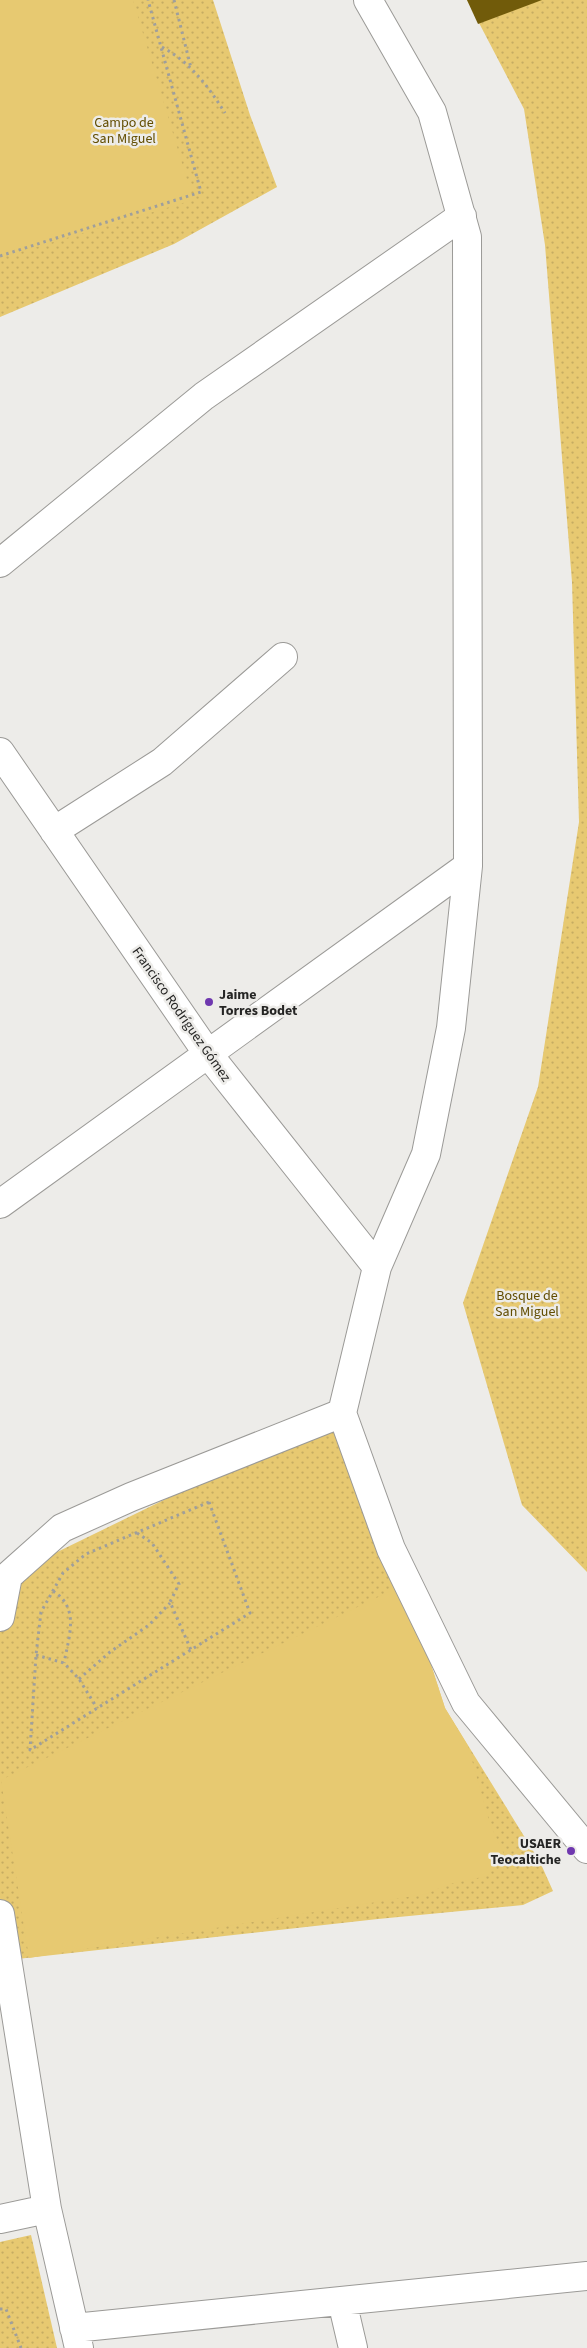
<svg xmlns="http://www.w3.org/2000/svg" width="587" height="2348" font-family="'Source Sans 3',sans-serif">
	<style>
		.park { fill: url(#park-dots) }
		.garden { fill: #e7c971 }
		.building { fill: #715b0a }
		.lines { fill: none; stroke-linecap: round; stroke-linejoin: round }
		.minor-casing { stroke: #9b9a97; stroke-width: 30 }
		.path { stroke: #9f9f9c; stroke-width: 3; stroke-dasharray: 2.5 4; stroke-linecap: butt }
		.minor { stroke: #fff; stroke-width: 28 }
		.poi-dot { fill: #6f38af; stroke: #edece9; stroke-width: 2 }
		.labels { text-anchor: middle; stroke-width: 5; stroke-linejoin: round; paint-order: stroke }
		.park-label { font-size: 14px; fill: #624d00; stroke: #edece9 }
		.poi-label { font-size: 14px; font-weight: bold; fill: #252524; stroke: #edece9; text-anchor: start }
		.street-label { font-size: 14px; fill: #252524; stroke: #edece9 }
	</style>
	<defs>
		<pattern id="park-dots" width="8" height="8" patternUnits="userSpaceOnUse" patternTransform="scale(1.25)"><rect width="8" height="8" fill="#e7c971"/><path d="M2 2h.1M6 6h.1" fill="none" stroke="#c6ac62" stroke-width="1.8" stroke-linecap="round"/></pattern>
	</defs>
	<rect width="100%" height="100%" fill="#edece9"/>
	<path class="park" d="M0,0H213L250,115L277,187L174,244L0,317Z
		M467,0H587V1572L522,1505L463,1303L538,1087L579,822L572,582L545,245L524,109Z
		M342,1413L397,1561L445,1708L540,1862L553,1891L523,1905L378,1919L8,1960L0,1898V1617L8,1576Z
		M31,2235L57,2348H0V2242Z"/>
	<path class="garden" d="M0,0H133L193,200L0,258Z
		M405,1584L445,1708L468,1746L490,1824L504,1854L487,1876L449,1884L426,1894L29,1958L1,1780Z"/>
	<path class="building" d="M467,0H542L478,24Z"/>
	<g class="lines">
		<g class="minor-casing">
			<path id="minor" d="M368,0L432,112L467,237L468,866L451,1028L426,1154L377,1267L342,1413L391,1549L466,1703L587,1849
				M0,563L204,396L462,216
				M0,752L208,1054L377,1267
				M54,831L162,762L283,657
				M0,1204L468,866
				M0,1617L8,1576L62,1528L131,1497L342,1413
				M0,1914L47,2209L79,2348
				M0,2219L47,2209
				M342,2301L353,2348
				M74,2328L587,2276"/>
		</g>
		<path class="path" d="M174,0L191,68
			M162,47C191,63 208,86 225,113
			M0,256L201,192L148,0
			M209,1502L250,1613L30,1750L36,1655L41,1612L63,1573L86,1554Z
			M137,1533L152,1543L179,1584L170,1602L191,1650
			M53,1591C80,1608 69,1636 64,1663
			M36,1655L64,1663L79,1679L97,1708
			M79,1679L110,1652L149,1625L170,1603
			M0,2309H6L21,2348"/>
		<use href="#minor" class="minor"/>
	</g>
	<g class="poi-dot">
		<circle cx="209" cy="1002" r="5"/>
		<circle cx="571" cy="1851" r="5"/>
	</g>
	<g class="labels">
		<g class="park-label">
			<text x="124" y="127">Campo de<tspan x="124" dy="16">San Miguel</tspan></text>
			<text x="527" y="1300">Bosque de<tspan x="527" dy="16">San Miguel</tspan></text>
		</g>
		<g class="poi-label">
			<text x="219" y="999">Jaime<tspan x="219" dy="16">Torres Bodet</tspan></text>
			<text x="561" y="1848" text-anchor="end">USAER<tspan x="561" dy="16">Teocaltiche</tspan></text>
		</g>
		<g class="street-label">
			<text transform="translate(182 1014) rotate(55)" y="5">Francisco Rodríguez Gómez</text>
		</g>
	</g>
</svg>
